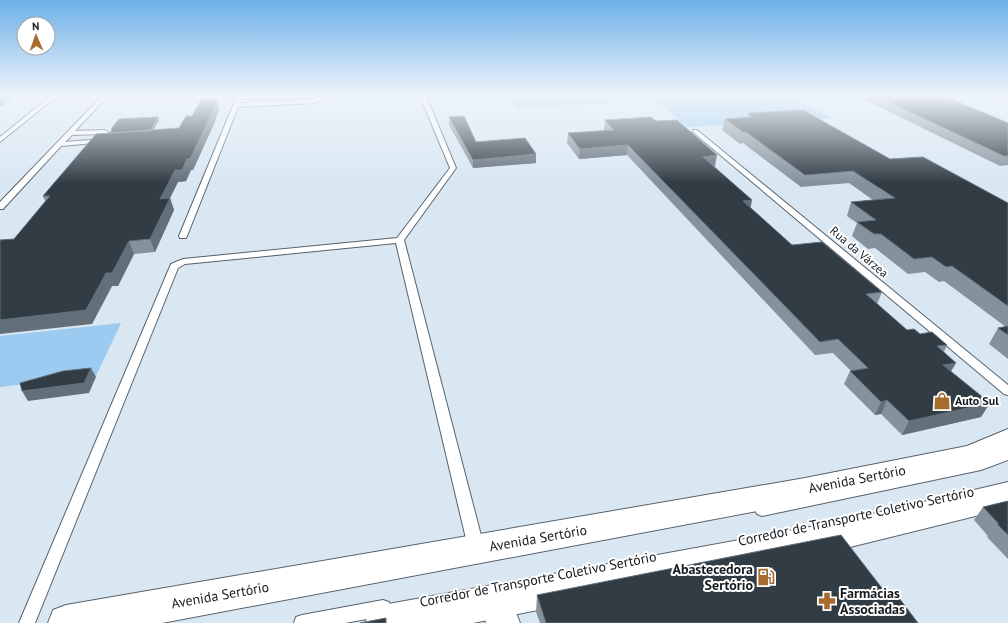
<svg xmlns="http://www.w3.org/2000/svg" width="1008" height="623" font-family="'PT Sans',sans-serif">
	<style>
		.green { fill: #9bcbf1 }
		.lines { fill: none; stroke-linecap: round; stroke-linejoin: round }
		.lane-casing { stroke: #57626c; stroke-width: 2 }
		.street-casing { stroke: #57626c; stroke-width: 2 }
		.primary-casing { stroke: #57626c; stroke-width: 2 }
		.lane { fill: #fff; fill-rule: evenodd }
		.street { fill: #fff; fill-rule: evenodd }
		.primary { fill: #fff; fill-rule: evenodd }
		.wall { fill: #85929c }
		.shaded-wall { fill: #636f79 }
		.building { fill: #313c45; stroke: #636f79 }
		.labels { text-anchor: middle; stroke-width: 4; stroke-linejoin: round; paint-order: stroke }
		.street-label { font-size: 12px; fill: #161b1f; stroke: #fff }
		.poi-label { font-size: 12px; font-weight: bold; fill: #161b1f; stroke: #fff; text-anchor: start }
		.near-street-label { font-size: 14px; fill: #161b1f; stroke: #fff }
		.near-poi-label { font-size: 14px; font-weight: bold; fill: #161b1f; stroke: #fff; text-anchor: end }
	</style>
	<rect width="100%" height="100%" fill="#d9e7f3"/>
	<path class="green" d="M508,96H791L830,118L687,127L655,100L516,109Z
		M121,323L96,376L0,387V336Z"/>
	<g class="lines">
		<g class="lane-casing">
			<path id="lane" d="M51,96H57L0,142V137Z
				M102,96H108L75,131L105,130L112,134L105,142L61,146L3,209H0V202ZM104,134L105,135L101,139L65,142L72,135Z
				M237,96H269L266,98L242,99L240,103L314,99L317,96H323L321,100L315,103L238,107L187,236L186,238H180L179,236Z
				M420,96H426L456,168L404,240L484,547L481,552L476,554L471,552L468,547L396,243L185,264L178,268L35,623H19L171,264L183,259L397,238L450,168Z
				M693,130H697L1008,385V395L1004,394L693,132Z
				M1008,450V460L981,470L762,516L757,514L755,510L757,506L762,504L980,460Z
				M383,600L389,602L391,608L389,614L383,616L345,623H294L296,617L302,615Z"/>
		</g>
		<g class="street-casing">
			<path id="street" d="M496,586L507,590L520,623H486L480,601L485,590Z"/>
		</g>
		<g class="primary-casing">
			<path id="primary" d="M1008,429V452L982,464L805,502L162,623H48L53,610L66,605L805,478L967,446Z
				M1008,482V508L838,550L473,623H365L370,610L383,605L838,522Z"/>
		</g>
		<use href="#lane" class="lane"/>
		<use href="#street" class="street"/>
		<use href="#primary" class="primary"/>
	</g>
	<path class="wall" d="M860,96H944L1008,123V165L1000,166L859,97Z
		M996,96H1008V101Z
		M219,109L214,124L193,170H191L186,181L178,182L170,198L174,210L155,252L134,254L118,286H112L92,324L14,239L45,201L43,196L110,133L112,131L111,129L158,117L159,120L153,130L179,128L192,116Z
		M748,113L890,159L1008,203V359L989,344L998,328L1006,327L944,281L939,282L925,272L908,274L875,248L868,249L852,236L857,223L847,216L851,202L873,200L849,183L801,187L743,143L740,144L722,130L725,119L747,117Z
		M449,117L476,142L536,154V163L473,168L449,125Z
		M605,120L656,121L715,166H714L750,208L792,245L882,292L877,304L907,330L920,334L947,345L944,352L956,363L951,371L981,417L902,435L881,414L875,415L844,384L850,371H851L833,353L815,355L627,155L579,159L567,143L568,133L605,131L604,130Z
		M1008,501V559L987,537L988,536L974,520L983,507Z
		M537,595L888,596L918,623H540L536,612Z"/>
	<path class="shaded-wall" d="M0,96H16L0,107Z
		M217,99L219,109L214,124L193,170H191L186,181L178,182L170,198L174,210L155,252L150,239L160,199L175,170Z
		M158,117L159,120L151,134L149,131Z
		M628,145L627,155L579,159L580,149Z
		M536,154V163L473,168V160Z
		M717,155L715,166L701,167L703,157Z
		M752,200L750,211L743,201Z
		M129,241L134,254L118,286H112L92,324L0,334V320Z
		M956,363L948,376L943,365Z
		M91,368L96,377L89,393L28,401L22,391Z
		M887,400L881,414L875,415L881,402Z
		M990,403L981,417L902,435L909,421Z"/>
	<path class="building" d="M876,96H944L1008,123V156H1004Z
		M217,99L211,115L190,159H187L182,170H175L160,199L170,198L150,239L129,241L112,273H106L86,310L0,320V240L14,239L50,196H43L96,134L179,128L186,116H192L201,100Z
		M803,110L890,159L923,157L1008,203V306L952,266L946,267L932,257L914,259L881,234H874L857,222L876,220L851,202L895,198L853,171L805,175L746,132H743L725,119L752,117L748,113Z
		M464,116L476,142L525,138L536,154L473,160L449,117Z
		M158,117L150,131L110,133L112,130L111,129L119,119Z
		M651,117L656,121L677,120L717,155L703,157L752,200L743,201L792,245L822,242L882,292L866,294L907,330L914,329L920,334L932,332L947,345L937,346L956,363L943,365L990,403L909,421L887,400L881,402L850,371L868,368L838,339L820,342L628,145L580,149L568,133L614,130L605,120Z
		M1008,326V335L998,328Z
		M91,368L84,383L22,391L20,383L63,371Z
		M1008,501V535L997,524H999L983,507Z
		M841,535L888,596L896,594L918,623H546L537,595Z
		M386,618V623H360Z"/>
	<linearGradient id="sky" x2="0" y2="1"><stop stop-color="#6cb0e9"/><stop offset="0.52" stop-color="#eef4fa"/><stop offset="1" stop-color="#eef4fa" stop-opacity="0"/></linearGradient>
	<rect width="1008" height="183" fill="url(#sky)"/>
	<defs>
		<g id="shop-bare" transform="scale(1.38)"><path d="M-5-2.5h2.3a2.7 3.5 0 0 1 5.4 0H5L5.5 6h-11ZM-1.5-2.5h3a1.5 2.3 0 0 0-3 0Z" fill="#a86b2e" stroke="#fff" stroke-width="2.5" paint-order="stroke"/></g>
		<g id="fuel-bare" transform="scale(1.38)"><path d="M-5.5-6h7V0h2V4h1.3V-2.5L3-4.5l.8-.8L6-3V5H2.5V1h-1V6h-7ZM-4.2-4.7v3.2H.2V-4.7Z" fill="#a86b2e" stroke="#fff" stroke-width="2.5" paint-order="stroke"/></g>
		<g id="pharmacy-bare" transform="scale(1.38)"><path d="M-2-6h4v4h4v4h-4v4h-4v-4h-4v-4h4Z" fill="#a86b2e" stroke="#fff" stroke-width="2.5" paint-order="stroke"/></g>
	</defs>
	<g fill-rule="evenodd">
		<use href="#shop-bare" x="942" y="401"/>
		<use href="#fuel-bare" x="766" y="577"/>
		<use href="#pharmacy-bare" x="827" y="601"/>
	</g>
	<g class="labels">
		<g class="street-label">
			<text transform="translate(859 252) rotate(40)" y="4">Rua da Várzea</text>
		</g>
		<g class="poi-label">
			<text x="955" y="405">Auto Sul</text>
		</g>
		<g class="near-street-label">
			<text transform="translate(857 479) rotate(-11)" y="5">Avenida Sertório</text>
			<text transform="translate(856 516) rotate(-12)" y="5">Corredor de Transporte Coletivo Sertório</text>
			<text transform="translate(538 538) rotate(-10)" y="5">Avenida Sertório</text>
			<text transform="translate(538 579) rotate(-11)" y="5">Corredor de Transporte Coletivo Sertório</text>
			<text transform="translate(220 595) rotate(-10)" y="5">Avenida Sertório</text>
		</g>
		<g class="near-poi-label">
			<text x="753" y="574">Abastecedora<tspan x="753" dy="16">Sertório</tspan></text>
			<text x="840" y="598" text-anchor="start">Farmácias<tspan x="840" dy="16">Associadas</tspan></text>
		</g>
	</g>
	<g transform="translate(36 36) rotate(358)"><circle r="19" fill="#ffffff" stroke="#a2a4a5"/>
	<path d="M0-3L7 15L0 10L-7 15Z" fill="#a86b2e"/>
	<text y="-6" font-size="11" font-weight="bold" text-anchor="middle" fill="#161b1f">N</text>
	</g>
</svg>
